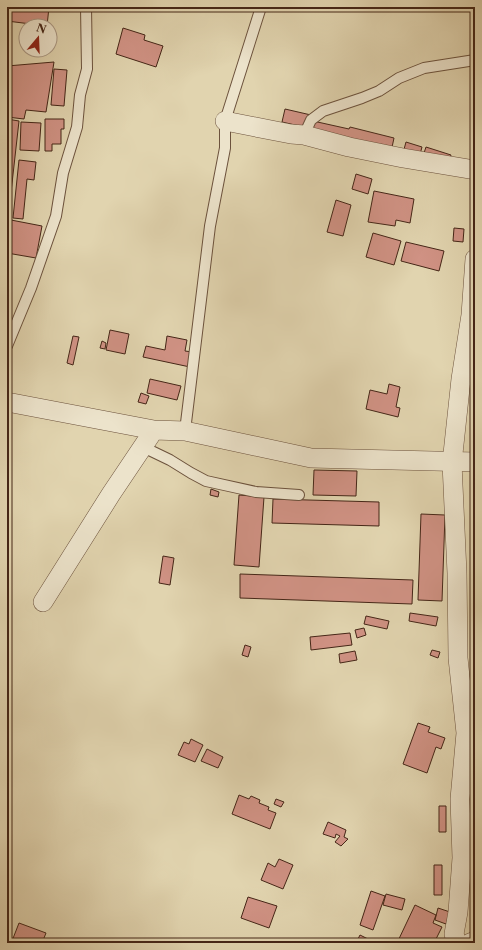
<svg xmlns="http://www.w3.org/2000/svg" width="482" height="950" font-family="'Libre Caslon Text',serif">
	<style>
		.building { fill: #d09284; stroke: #452617 }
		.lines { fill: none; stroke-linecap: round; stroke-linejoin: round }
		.lane-casing { stroke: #6c523d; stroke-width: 12 }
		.street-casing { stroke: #6c523d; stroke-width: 20 }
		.lane { stroke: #ece3cb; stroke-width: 10 }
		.street { stroke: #ece3cb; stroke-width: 19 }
	</style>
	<rect width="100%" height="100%" fill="#e1d4af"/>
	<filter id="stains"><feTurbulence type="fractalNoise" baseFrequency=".005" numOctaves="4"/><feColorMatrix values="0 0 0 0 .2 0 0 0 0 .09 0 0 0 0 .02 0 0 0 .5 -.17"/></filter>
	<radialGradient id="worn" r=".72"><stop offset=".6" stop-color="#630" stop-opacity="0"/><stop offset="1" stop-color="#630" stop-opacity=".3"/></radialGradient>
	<path class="building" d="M7,7H49L47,26L7,21Z
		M123,28L145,35L144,40L163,46L156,67L116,54Z
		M54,62L46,112L26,110L24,119L7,117V66Z
		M54,69L67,70L64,106L51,105Z
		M285,109L311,115L304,127L282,122Z
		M7,119L19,121L7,228Z
		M45,119H64V129H61V144H52V151H45Z
		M313,121L349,129L350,127L394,138L391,152L310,133Z
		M21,122L41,123L39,151L20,150Z
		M406,142L422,147L419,158L403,153Z
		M426,147L451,155L449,164L423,156Z
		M19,160L36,162L34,180L27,179L23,219L13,218Z
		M356,174L372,179L368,194L352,189Z
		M374,191L414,199L410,223L396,220L395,226L368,222Z
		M336,200L351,205L343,236L327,232Z
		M11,220L42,226L36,258L7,253V245Z
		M454,228L464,229L463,242L453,241Z
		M373,233L401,241L394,265L366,257Z
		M406,242L444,251L439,271L401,261Z
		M110,330L129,334L125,354L106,350Z
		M73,336L79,337L73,365L67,363Z
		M167,336L187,340L185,351L193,352L190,367L143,357L146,346L165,350Z
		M102,341L106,343L105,349L100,348Z
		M150,379L181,386L177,400L147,393Z
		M389,384L400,387L396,407L400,408L398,417L366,409L370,390L387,394Z
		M141,393L149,396L146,404L138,402Z
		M314,470L357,471L356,496L313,495Z
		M211,489L219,492L218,497L210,495Z
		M239,495L264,497L259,567L234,565Z
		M273,499L379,502V526L272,523Z
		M421,514L445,515L442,601L418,600Z
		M163,556L174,558L170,585L159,583Z
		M474,573H475V620H474Z
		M240,574L413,580L412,604L240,598Z
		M410,613L438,617L436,626L409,621Z
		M366,616L389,621L387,629L364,624Z
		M364,628L366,635L357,638L355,630Z
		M350,633L352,645L311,650L310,637Z
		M245,645L251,647L248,657L242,655Z
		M432,650L440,652L438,658L430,655Z
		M355,651L357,660L340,663L339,654Z
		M418,723L430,727L428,732L445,738L441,749L436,747L427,773L403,764Z
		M191,739L203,745L195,762L178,755L184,742L189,744Z
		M207,749L223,757L218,768L201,761Z
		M239,795L249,799L251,796L260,800L259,803L269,807L268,810L276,813L270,829L232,814Z
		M276,799L284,802L281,807L274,804Z
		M439,806H446V832H439Z
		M328,822L346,830L344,837L348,839L341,846L335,842L340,836L336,834L335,838L323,834Z
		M279,859L293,865L283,889L261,880L268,863L275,867Z
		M434,865H442V895H434Z
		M371,891L385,896L373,930L360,925Z
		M386,894L405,899L402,910L383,905Z
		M248,897L277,906L269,928L241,918Z
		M415,905L436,915L433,923L442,927L434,943L425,939L423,943H397Z
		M438,908L450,912L446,924L435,920Z
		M19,923L46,933L42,943H13L14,942L12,941Z
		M360,935L376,943H356Z"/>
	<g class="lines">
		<g class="lane-casing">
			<path id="lane" d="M304,135L311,120L323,111L362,98L379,91L399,78L424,68L475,60
				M7,346L31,288L56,216L63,173L77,127L80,95L87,69L86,7
				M185,431L210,226L225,148V121L261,7
				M143,447L170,460L191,473L206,481L256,492L299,495"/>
		</g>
		<g class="street-casing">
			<path id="street" d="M225,121L291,134L304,135L349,147L403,158L475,170
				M7,402L154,430L185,431L311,458L475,462
				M43,602L111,494L154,430
				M457,943L454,934L458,912L462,858L460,799L466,733L458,658L457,573L452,463L461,379L471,315L475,259
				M470,943L475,941"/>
		</g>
		<use href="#lane" class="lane"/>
		<use href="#street" class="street"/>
	</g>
	<rect width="482" height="950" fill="none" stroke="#e1d4af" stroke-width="24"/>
	<rect x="8" y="8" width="466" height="934" fill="none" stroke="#452617" stroke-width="2"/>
	<rect x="12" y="12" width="458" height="926" fill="none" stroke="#452617"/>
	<g transform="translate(38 38) rotate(19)"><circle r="19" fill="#ece3cb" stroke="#a99783"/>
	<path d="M0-3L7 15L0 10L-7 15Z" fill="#8f2418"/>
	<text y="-6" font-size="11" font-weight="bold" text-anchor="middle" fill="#452617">N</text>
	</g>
	<rect width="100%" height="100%" filter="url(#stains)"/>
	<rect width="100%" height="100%" fill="url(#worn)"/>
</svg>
